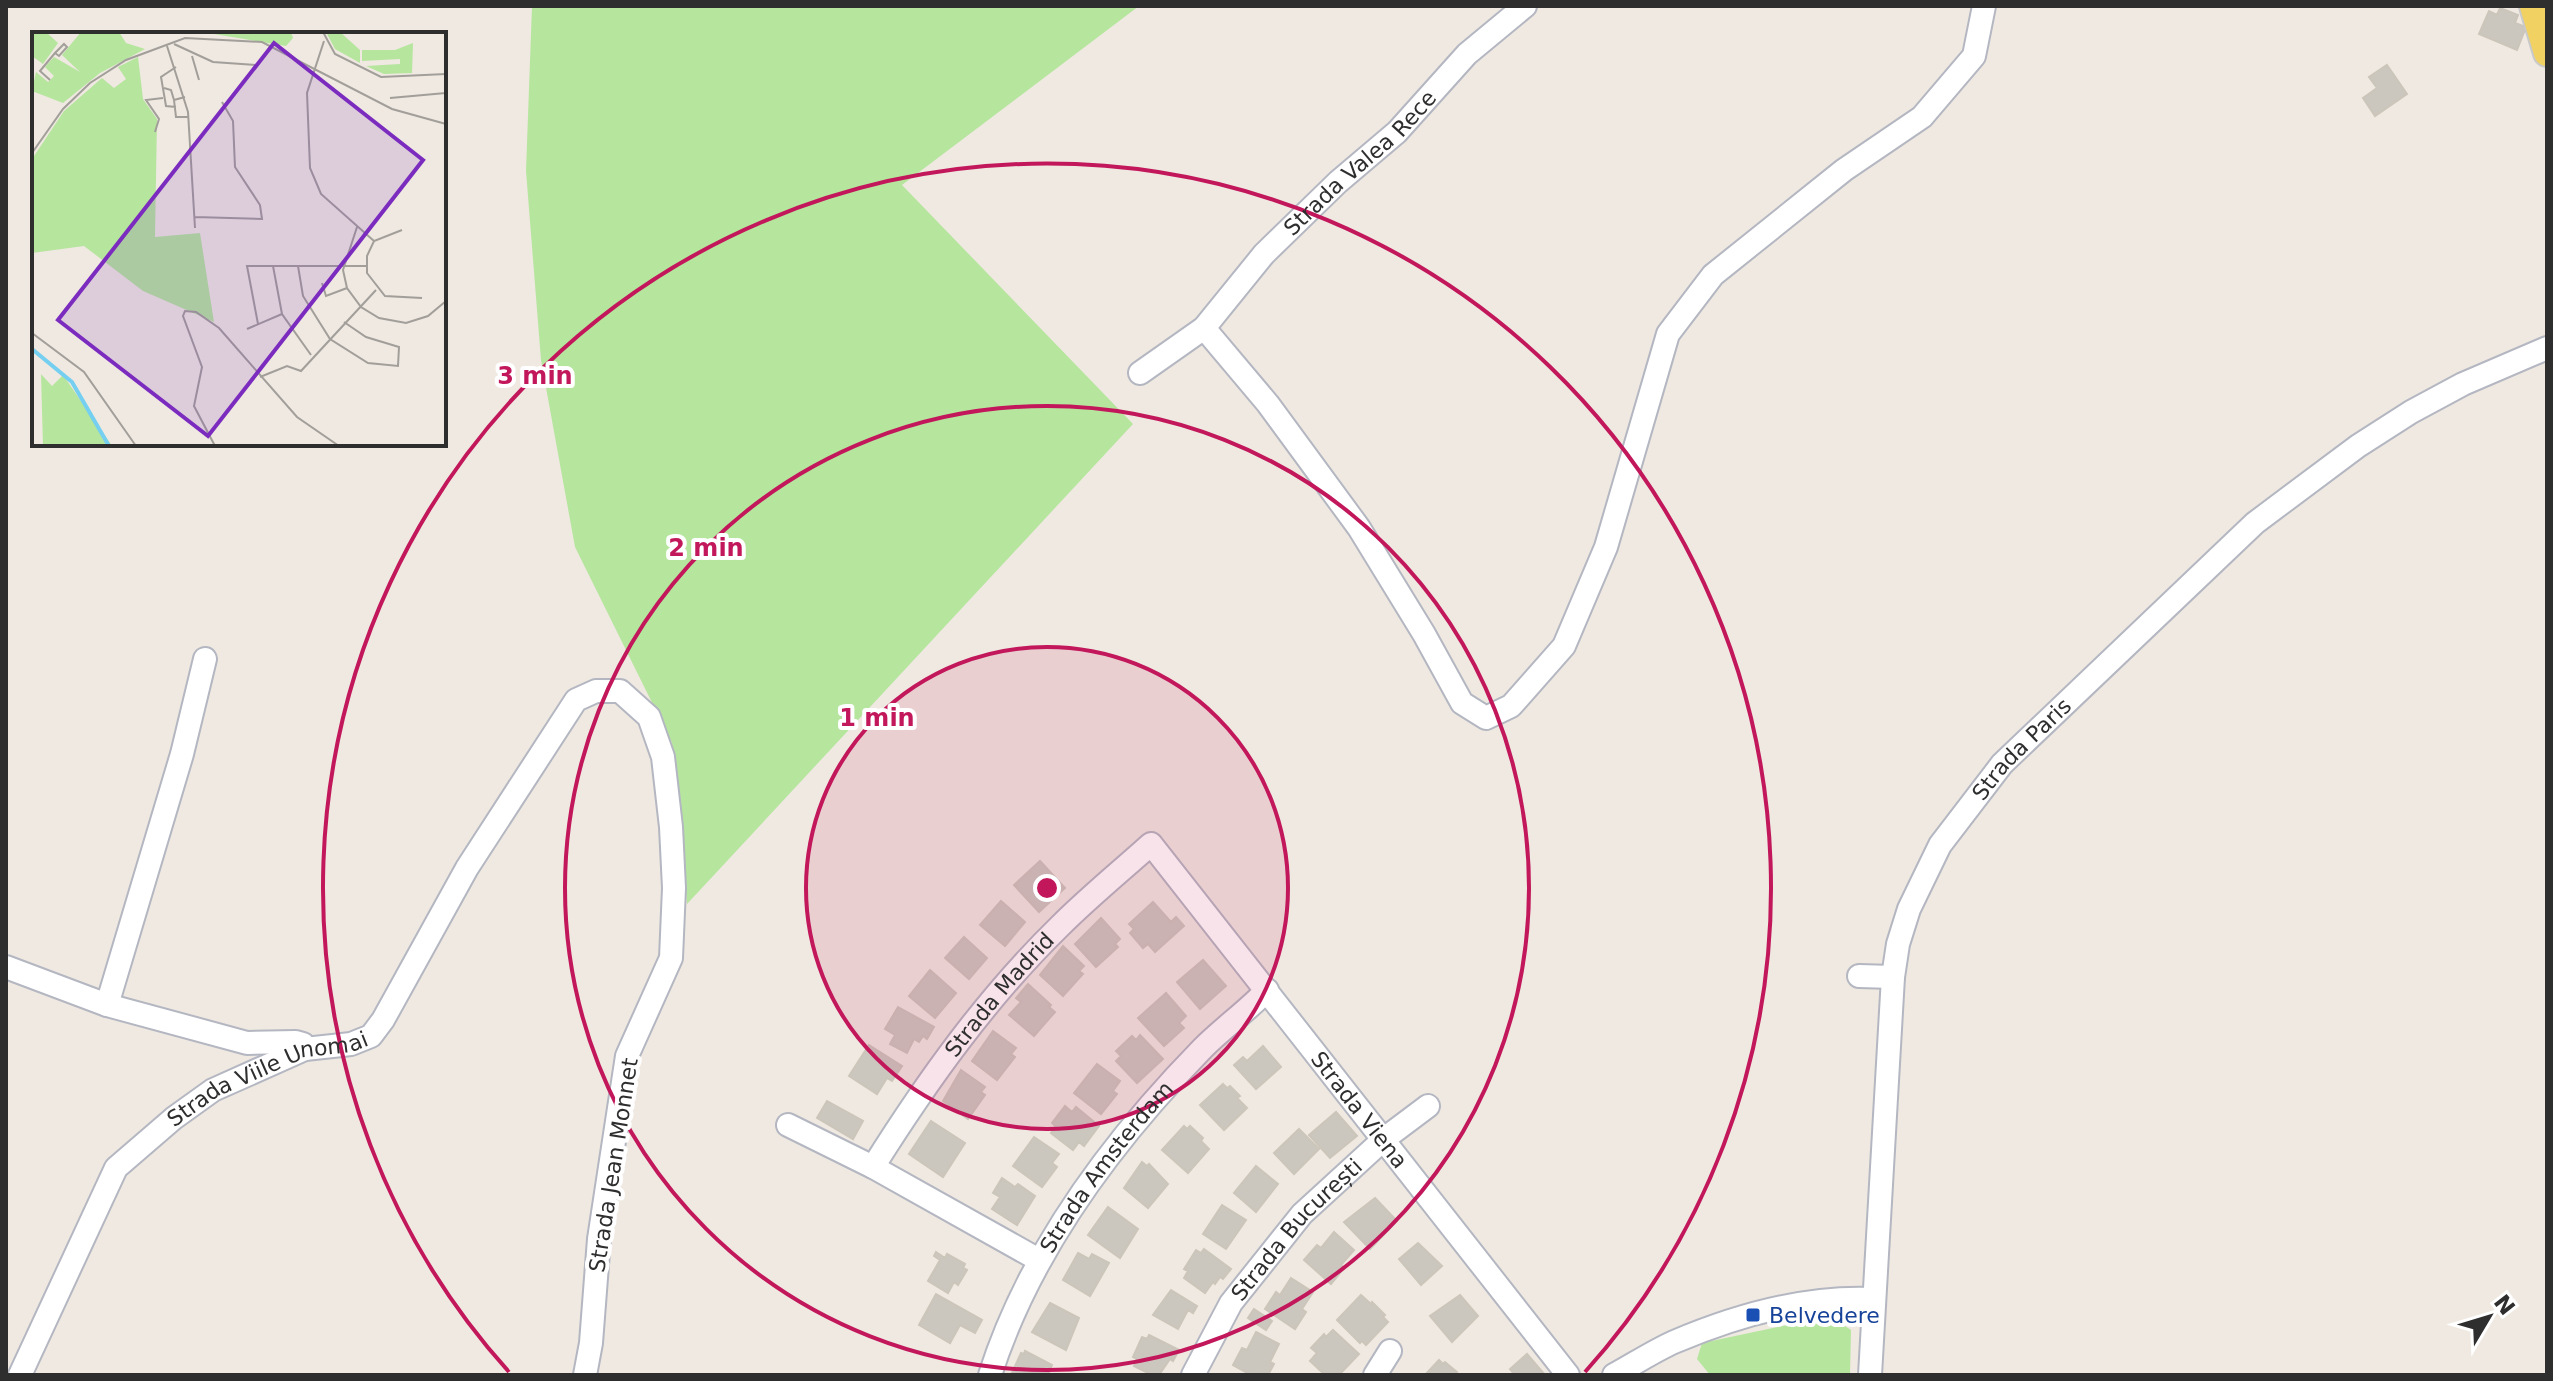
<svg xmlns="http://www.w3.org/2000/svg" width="2553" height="1381" font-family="'DejaVu Sans',sans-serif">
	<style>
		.green { fill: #b6e59e }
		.building { fill: #cbc7bf; stroke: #cbc5ba; stroke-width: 2 }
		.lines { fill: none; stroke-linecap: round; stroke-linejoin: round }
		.minor-casing { stroke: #b4b7c1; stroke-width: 26 }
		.major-casing { stroke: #c9c9c9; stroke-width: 30 }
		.minor { stroke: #fff; stroke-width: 22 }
		.major { stroke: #f2d163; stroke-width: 26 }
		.ring { fill: none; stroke: #c2185b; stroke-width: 4 }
		.transit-dot { fill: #1a4fb4; stroke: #fff; stroke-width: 3 }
		.labels { text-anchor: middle; stroke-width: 8; stroke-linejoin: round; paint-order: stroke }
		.street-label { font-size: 22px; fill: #2e2e2e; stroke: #fff }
		.transit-label { font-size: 22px; fill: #164399; stroke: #fff; text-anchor: start }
		.inset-river { fill: none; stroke: #75cff0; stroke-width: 4 }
		.inset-road { fill: none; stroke: #a29e99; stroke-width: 2 }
		.view { fill: #7b2cbf; fill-opacity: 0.15; stroke: #7b2cbf; stroke-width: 4 }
		.inset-edge { fill: none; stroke: #2e2e2e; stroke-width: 4 }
		.centre { fill: #c2185b; stroke: #fff; stroke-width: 4 }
		.ring-label { font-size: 24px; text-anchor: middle; font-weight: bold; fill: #c2185b; stroke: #fff; stroke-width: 8; stroke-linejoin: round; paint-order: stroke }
	</style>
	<rect width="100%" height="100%" fill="#efe9e1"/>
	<path class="green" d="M532,6H1139L902,185L1133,424L687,904L672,743L575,547L541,360L526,171Z
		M1830,1316L1851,1330L1850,1375H1710L1697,1359L1702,1343Z"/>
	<path class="building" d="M2500,8L2518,15L2515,23L2526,27L2517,50L2479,34L2489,11L2497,15Z
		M2387,65L2407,94L2375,116L2363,98L2377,88L2369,77Z
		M1040,861L1065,888L1039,912L1014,885Z
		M1001,901L1025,922L1005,946L980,925Z
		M1153,902L1171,922L1176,917L1184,926L1155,952L1148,944L1143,948L1130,933L1134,929L1129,924Z
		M1101,918L1120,939L1115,944L1118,947L1096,967L1075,944Z
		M964,937L987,958L969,979L945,958Z
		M1063,946L1084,966L1079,971L1083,974L1063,996L1040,975Z
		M1203,960L1226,986L1200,1009L1177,982Z
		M930,970L956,993L935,1018L909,996Z
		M1028,984L1051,1005L1049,1007L1055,1012L1034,1036L1009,1015L1021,1002L1016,998Z
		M1166,993L1186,1016L1179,1023L1184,1028L1164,1046L1138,1018Z
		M898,1007L934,1027L927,1039L923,1036L919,1042L914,1039L907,1053L890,1044L895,1035L885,1029Z
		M993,1031L1016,1048L1011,1054L1015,1057L997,1080L972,1061Z
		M1140,1035L1163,1059L1137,1083L1116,1061L1121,1056L1116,1051L1132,1036L1136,1040Z
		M869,1045L902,1066L892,1081L887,1078L877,1094L849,1076Z
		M1263,1046L1281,1067L1256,1089L1234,1065L1243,1057L1247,1061Z
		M1097,1064L1120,1081L1113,1091L1117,1094L1101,1114L1074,1093Z
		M961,1070L985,1087L981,1092L985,1095L968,1119L943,1101Z
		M1223,1084L1227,1088L1230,1086L1240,1096L1237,1098L1247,1108L1224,1130L1200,1105Z
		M827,1101L863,1121L853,1139L817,1118Z
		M1065,1106L1072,1112L1076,1107L1099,1126L1084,1146L1079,1142L1073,1150L1051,1133L1056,1127L1052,1123Z
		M1336,1112L1357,1136L1330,1158L1309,1135Z
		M931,1121L965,1143L943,1177L909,1154Z
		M1184,1126L1187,1129L1190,1126L1203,1138L1201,1141L1209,1149L1188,1173L1162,1150Z
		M1299,1129L1319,1149L1294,1174L1274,1153Z
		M1034,1137L1059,1154L1052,1163L1057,1167L1042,1187L1013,1166Z
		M1142,1162L1147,1166L1149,1164L1168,1184L1148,1208L1124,1188Z
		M1256,1166L1278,1184L1256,1212L1234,1193Z
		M1002,1178L1015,1187L1018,1184L1035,1196L1017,1225L992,1209L1000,1197L993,1193Z
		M1375,1198L1397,1221L1370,1249L1344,1222Z
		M1222,1205L1246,1220L1226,1249L1203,1234Z
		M1108,1207L1138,1229L1120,1258L1088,1235Z
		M1334,1232L1354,1250L1341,1265L1344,1268L1331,1284L1304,1260L1317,1245L1321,1248Z
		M1418,1243L1442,1266L1421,1285L1399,1259Z
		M1204,1249L1231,1269L1223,1279L1220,1277L1215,1284L1213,1282L1205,1293L1184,1278L1188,1271L1184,1269L1196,1250L1201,1253Z
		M936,1252L945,1258L947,1254L965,1264L963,1268L967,1270L958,1285L954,1282L948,1293L928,1281L940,1260L934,1256Z
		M1078,1253L1089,1259L1092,1254L1109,1263L1090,1296L1063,1280Z
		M1291,1278L1313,1292L1302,1309L1306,1312L1295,1329L1265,1309L1276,1292L1280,1295Z
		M1171,1290L1197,1306L1193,1313L1188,1310L1178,1329L1153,1315Z
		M936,1294L982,1320L975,1333L960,1325L950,1343L919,1325Z
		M1361,1295L1371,1304L1372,1302L1385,1315L1383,1317L1388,1322L1366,1345L1362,1341L1360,1343L1337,1320Z
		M1460,1295L1478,1316L1452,1342L1430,1316Z
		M1050,1303L1079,1318L1066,1350L1032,1332Z
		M1254,1309L1272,1321L1266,1330L1248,1318Z
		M1333,1330L1359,1354L1339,1375H1325L1310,1361L1317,1353L1311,1348L1324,1334L1326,1337Z
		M1256,1332L1279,1344L1270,1362L1274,1364L1268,1375H1251L1233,1365L1242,1348L1247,1350Z
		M1149,1335L1179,1350L1173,1361L1170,1359L1159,1375H1152L1134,1366L1137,1359L1133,1357L1142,1337L1147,1339Z
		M1025,1351L1052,1365L1048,1375H1011L1021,1353L1024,1354Z
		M1527,1354L1545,1375H1515L1510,1369Z
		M1439,1360L1443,1364L1445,1362L1457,1372L1454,1375H1425Z"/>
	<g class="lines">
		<g class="minor-casing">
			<g id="minor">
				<path d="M1204,328L1268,404L1359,528L1424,634L1462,703L1486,718L1511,706L1564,646L1606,547L1668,334L1713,275L1844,170L1922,117L1974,56L1984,6"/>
				<path id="s1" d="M1140,373L1204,328L1264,254L1338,182L1397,132L1467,54L1525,6"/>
				<path d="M205,659L182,754L107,1005L247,1043L296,1042L303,1044L305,1049"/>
				<path d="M6,967L107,1005"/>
				<path d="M1859,976L1893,977"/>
				<path d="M788,1125L873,1167L1039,1260"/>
				<path id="s2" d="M873,1167C927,1081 987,997 1060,926C1089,897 1121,871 1151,844L1568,1375"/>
				<path id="s3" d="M20,1375L116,1168L174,1118L213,1090L305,1049L351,1044L371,1036L383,1020L467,868L576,700L596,691H620L649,717L663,757L671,827L674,888L671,958L627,1056L599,1239L591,1343L585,1375"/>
				<path id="s4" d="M990,1375C1030,1250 1112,1141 1203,1048C1223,1028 1247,1011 1267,990"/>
				<path id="s5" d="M1193,1375L1231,1303L1302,1214L1384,1139L1428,1106"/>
				<path d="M1375,1375L1390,1351"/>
				<path d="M1614,1375C1634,1364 1654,1351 1674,1342C1735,1316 1806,1296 1873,1299"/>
				<path id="s6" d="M1870,1375L1893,977L1898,944L1909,909L1940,845L2002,764L2255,523L2358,446L2411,412L2463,384L2547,348"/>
			</g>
		</g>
		<g class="major-casing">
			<path id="major" d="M2533,6L2547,53"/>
		</g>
		<use href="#minor" class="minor"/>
		<use href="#major" class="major"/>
	</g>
	<circle cx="1047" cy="888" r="241" fill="#c2185b" fill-opacity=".12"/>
	<g class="ring">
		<circle cx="1047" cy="888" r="241"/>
		<circle cx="1047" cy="888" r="482"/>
		<path d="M509 1372A724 724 0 1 1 1585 1372"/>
	</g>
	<rect class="transit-dot" x="1745" y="1307" width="16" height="16" rx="4"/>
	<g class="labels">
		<g class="street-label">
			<text dy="8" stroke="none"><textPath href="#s1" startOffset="306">Strada Valea Rece</textPath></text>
			<text dy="8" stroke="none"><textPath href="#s6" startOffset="666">Strada Paris</textPath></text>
			<text dy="8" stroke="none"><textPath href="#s2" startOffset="214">Strada Madrid</textPath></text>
			<text dy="8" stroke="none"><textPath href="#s3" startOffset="408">Strada Viile Unomai</textPath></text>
			<text dy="8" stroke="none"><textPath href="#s2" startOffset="766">Strada Viena</textPath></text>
			<text transform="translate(613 1165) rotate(-81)" y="8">Strada Jean Monnet</text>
			<text dy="8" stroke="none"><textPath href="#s4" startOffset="240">Strada Amsterdam</textPath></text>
			<text dy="8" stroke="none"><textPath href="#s5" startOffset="180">Strada București</textPath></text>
		</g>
		<g class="transit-label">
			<text x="1769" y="1323">Belvedere</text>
		</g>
	</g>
	<g transform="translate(32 32)">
		<rect width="414" height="414" fill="#efe9e1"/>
		<path d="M0,0H14L26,11L11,32L0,24ZM49,0H87L94,11L113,17L68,41L31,71L0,59L4,40L16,50L22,44L13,35L22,25L48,40L30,23ZM170,0H259L261,6L254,14ZM294,0H308L328,18V31L303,17ZM381,11L380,41L352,42L334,34L368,32V27L330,29V18H363ZM106,25L111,67L125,87L123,205L168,201L182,290L111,259L52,214L0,221V127L32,79L70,46L82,56L94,47L86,35ZM9,342L20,354L31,343L80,414H11Z" fill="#b6e59e"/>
		<path class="inset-river" d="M0,317L40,350L77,414"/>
		<path class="inset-road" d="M291,0L303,22L349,45L414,42M292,9L275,61L278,136L289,162L342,209M32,12L35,15L27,24L23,21ZM142,12L181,30L225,33M135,14L156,80L163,196M160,24L167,48M144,35L129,45L134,74L144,75M18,48L8,39L23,21M132,56L139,58L142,68L153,65M358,66L414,61M142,68L144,85H156M123,100L127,87L114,68L131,66M0,121L31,77L58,51L94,28L153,6L230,10L360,77L414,92M163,185L230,187L228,173L203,135L201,89L190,70M325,195L311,238L315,256L329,275L347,286L374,291L396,284L414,269M370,198L342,209L335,224V241L353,264L390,266M241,234L250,282L279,323M266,234L271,264L298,307L336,331L366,334L367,315L334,305L312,290M290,251L294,264L315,256M226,292L215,234H334M215,297L250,282M0,301L52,340L104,414M228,345L255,334L269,339L344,258M183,414L162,374L170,335L151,284L153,279L164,280L187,296L265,385L307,414"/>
		<path class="view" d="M242,11L391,128L176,404L26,288Z"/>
		<rect width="414" height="414" class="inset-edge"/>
	</g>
	<circle cx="1047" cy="888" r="12" class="centre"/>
	<g class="ring-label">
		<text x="535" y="384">3 min</text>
		<text x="706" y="556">2 min</text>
		<text x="877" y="726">1 min</text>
	</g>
	<rect width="2553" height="1381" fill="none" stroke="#2e2e2e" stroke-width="16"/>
	<g transform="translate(2489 1317) rotate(52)" stroke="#ffffff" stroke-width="6" paint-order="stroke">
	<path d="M0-6L14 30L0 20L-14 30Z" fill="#2e2e2e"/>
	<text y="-12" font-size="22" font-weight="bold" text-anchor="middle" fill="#2e2e2e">N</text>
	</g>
</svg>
